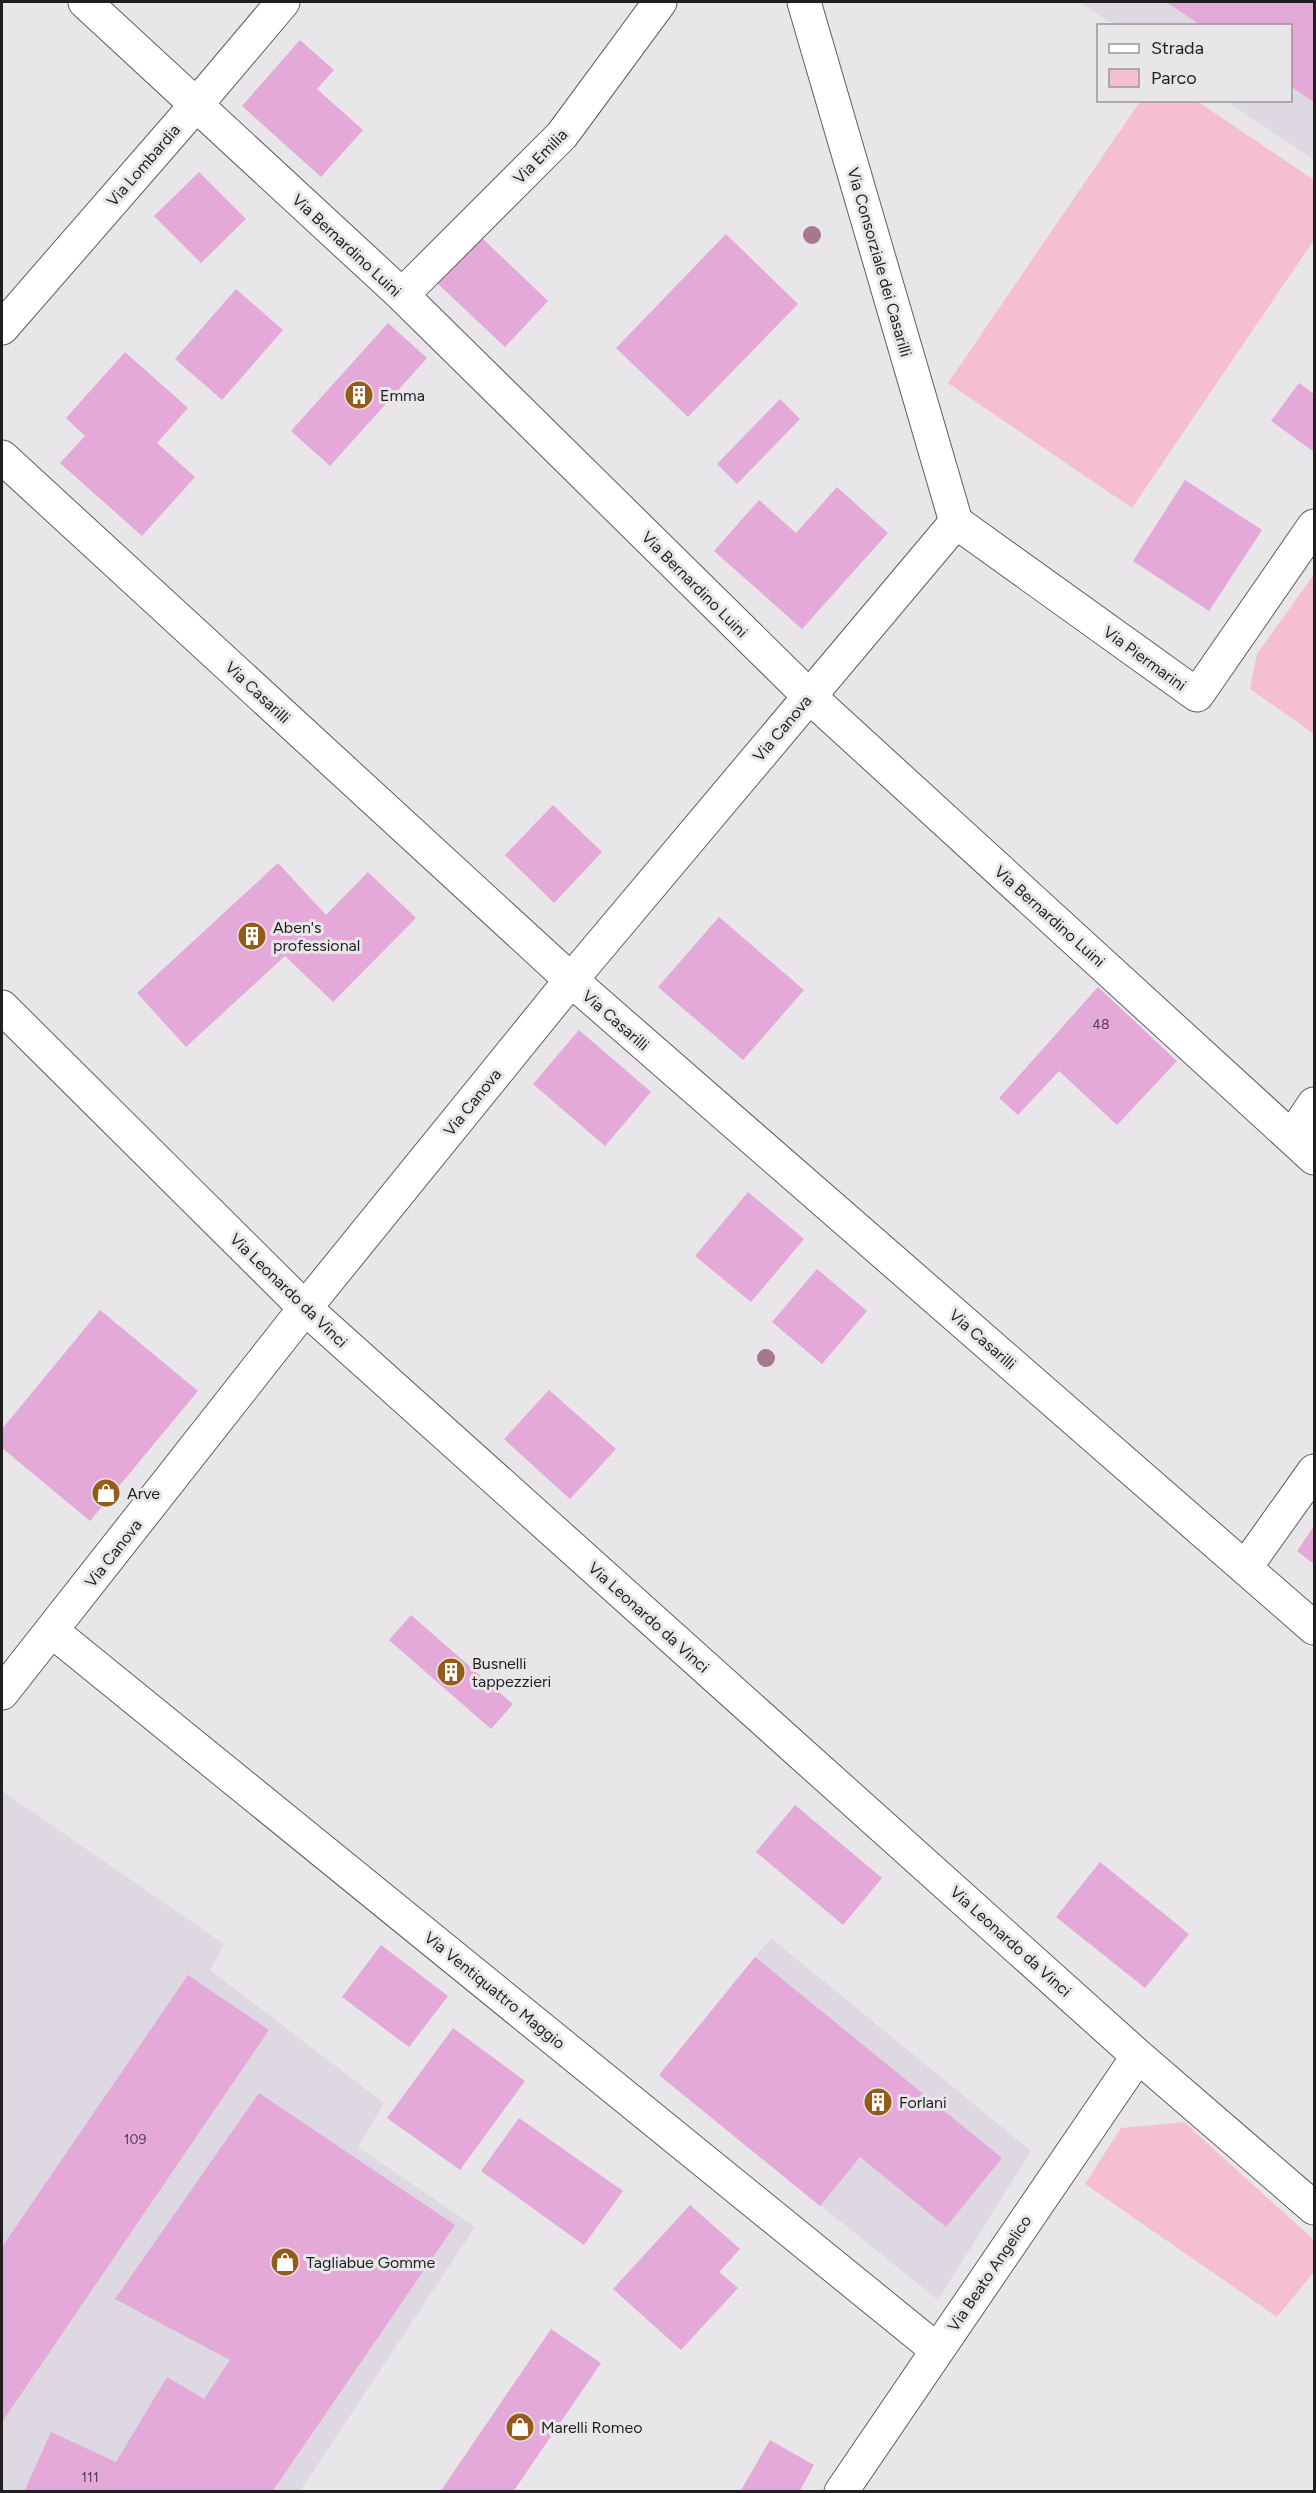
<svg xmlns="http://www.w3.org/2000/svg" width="1316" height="2493" font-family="Figtree,sans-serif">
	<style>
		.built { fill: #ddd8e1 }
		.green { fill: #f6bfd1 }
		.building { fill: #e4a9d8 }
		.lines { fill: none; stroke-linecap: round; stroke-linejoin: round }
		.minor-casing { stroke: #5f5d60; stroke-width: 35 }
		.minor { stroke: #fff; stroke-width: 33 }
		.tree { fill: #a7778e }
		.labels { text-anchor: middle; stroke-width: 6; stroke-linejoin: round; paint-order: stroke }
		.number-label { font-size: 14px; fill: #50424e }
		.street-label { font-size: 16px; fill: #1f1f20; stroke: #e8e6e9 }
		.poi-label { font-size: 16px; fill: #1f1f20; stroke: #e8e6e9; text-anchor: start }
	</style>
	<rect width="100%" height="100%" fill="#e8e6e9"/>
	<path class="built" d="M1079,2H1314V160L1226,101L1290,100V26L1115,25Z
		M2,1791L224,1944L210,1970L384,2103L358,2147L475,2227L300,2491H2Z
		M771,1938L1031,2151L938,2300L659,2075Z"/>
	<path class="green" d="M1141,100L1197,101L1314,180V240L1132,508L948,383Z
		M1314,574V734L1250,689L1257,654Z
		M1184,2122L1314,2240V2272L1277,2317L1085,2184L1121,2128Z"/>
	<path class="building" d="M1166,2H1314V102L1290,86V26H1202Z
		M300,40L334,70L317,89L363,130L321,177L242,106Z
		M199,172L246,219L201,263L154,216Z
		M726,234L798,304L688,417L616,348Z
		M481,237L548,301L505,347L437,283Z
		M236,289L283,330L222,400L175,359Z
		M388,323L427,358L330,466L291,431Z
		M125,352L188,408L157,443L195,477L142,536L60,463L85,436L66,418Z
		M1299,383L1314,394V452L1271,421Z
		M780,399L800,419L737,484L717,464Z
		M1185,480L1262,530L1209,611L1133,561Z
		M837,487L888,533L802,629L714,551L759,500L796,533Z
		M553,805L602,852L554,903L505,855Z
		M278,863L326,915L368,872L416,918L333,1002L285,956L186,1047L137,993Z
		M719,917L804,990L743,1060L658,987Z
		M1098,987L1177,1061L1117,1125L1059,1071L1018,1115L999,1098Z
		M579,1030L651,1092L605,1146L533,1084Z
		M748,1192L804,1239L751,1302L695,1256Z
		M817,1269L867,1311L822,1364L772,1322Z
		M100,1310L198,1391L90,1521L2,1448V1429Z
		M549,1390L616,1449L570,1499L504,1439Z
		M1314,1526V1564L1297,1551Z
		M411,1615L513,1704L491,1729L389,1640Z
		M795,1805L882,1878L843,1925L756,1852Z
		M1100,1862L1189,1934L1145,1988L1056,1917Z
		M381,1945L448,1996L409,2047L342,1997Z
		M755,1957L1002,2158L946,2227L860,2157L820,2206L659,2075Z
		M188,1975L269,2030L2,2422V2247Z
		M453,2028L525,2081L460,2170L387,2118Z
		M259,2093L455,2225L272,2492H24L51,2432L116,2462L167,2377L204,2399L230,2360L115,2299Z
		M519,2118L623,2191L584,2245L481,2171Z
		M690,2205L740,2249L719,2272L738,2288L681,2350L613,2289Z
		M551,2329L601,2363L513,2492H440Z
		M770,2440L814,2465L799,2492H740Z"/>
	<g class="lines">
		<g class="minor-casing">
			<path id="minor" d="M85,2L402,295L809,696L1314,1158
				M804,2L956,522
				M402,295L562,135L660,2
				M2,328L196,105L283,2
				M2,457L571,980L1314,1628
				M956,522L1197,695L1314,526
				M2,1007L305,1308L1138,2056L1314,2208
				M1292,1137L1314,1104
				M1245,1568L1314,1471
				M52,1631L937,2350
				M2,1693L305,1308L571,980L956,522
				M841,2492L1138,2056"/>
		</g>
		<use href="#minor" class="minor"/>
	</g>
	<g class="tree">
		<circle cx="812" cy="235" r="9"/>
		<circle cx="766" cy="1358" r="9"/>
	</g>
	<defs>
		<g id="building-disc" transform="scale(1.5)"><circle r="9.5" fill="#955c19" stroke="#e8e6e9"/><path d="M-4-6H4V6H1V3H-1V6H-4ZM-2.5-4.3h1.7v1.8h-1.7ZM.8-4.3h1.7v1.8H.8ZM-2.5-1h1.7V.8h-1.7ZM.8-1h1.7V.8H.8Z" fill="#fff"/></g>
		<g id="shop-disc" transform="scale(1.5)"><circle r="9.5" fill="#955c19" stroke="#e8e6e9"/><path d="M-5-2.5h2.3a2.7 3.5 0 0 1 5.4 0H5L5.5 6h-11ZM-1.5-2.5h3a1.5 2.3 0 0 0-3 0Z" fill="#fff"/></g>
	</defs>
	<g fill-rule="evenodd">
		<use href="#building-disc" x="359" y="395"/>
		<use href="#building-disc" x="252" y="936"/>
		<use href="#shop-disc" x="106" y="1493"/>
		<use href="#building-disc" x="451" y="1672"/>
		<use href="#building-disc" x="878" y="2102"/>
		<use href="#shop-disc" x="285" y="2262"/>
		<use href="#shop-disc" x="520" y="2427"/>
	</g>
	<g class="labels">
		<g class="number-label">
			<text x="1101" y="1029">48</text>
			<text x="135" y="2144">109</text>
			<text x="90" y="2482">111</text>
		</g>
		<g class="street-label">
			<text transform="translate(540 156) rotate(-46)" y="6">Via Emilia</text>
			<text transform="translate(143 165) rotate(-49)" y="6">Via Lombardia</text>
			<text transform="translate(347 245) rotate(43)" y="6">Via Bernardino Luini</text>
			<text transform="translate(880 262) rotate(74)" y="6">Via Consorziale dei Casarilli</text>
			<text transform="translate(695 584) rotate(45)" y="6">Via Bernardino Luini</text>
			<text transform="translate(1145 658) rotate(36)" y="6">Via Piermarini</text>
			<text transform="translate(258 692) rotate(43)" y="6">Via Casarilli</text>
			<text transform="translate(782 728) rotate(-50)" y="6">Via Canova</text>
			<text transform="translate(1050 916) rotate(42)" y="6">Via Bernardino Luini</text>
			<text transform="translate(616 1020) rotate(41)" y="6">Via Casarilli</text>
			<text transform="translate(472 1102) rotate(-51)" y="6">Via Canova</text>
			<text transform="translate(289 1290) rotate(44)" y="6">Via Leonardo da Vinci</text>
			<text transform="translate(983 1339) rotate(41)" y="6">Via Casarilli</text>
			<text transform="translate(113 1553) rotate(-52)" y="6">Via Canova</text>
			<text transform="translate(649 1617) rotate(42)" y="6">Via Leonardo da Vinci</text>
			<text transform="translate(1011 1941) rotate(42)" y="6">Via Leonardo da Vinci</text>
			<text transform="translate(495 1990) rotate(39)" y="6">Via Ventiquattro Maggio</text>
			<text transform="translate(989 2273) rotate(-56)" y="6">Via Beato Angelico</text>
		</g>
		<g class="poi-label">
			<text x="380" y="401">Emma</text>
			<text x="273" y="933">Aben's<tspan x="273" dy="18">professional</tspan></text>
			<text x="127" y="1499">Arve</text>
			<text x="472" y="1669">Busnelli<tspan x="472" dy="18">tappezzieri</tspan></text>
			<text x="899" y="2108">Forlani</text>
			<text x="306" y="2268">Tagliabue Gomme</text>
			<text x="541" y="2433">Marelli Romeo</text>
		</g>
	</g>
	<rect width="1316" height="2493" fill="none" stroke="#1f1f20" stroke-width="6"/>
	<rect x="1097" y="24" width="195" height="78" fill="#e8e6e9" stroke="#989699" stroke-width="1.5"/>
	<rect x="1109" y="44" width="30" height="9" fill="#ffffff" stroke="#989699" stroke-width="1.5"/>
	<text x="1151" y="54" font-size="18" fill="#1f1f20">Strada</text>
	<rect x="1109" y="69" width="30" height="18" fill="#f6bfd1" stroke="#989699" stroke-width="1.5"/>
	<text x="1151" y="84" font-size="18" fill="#1f1f20">Parco</text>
</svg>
